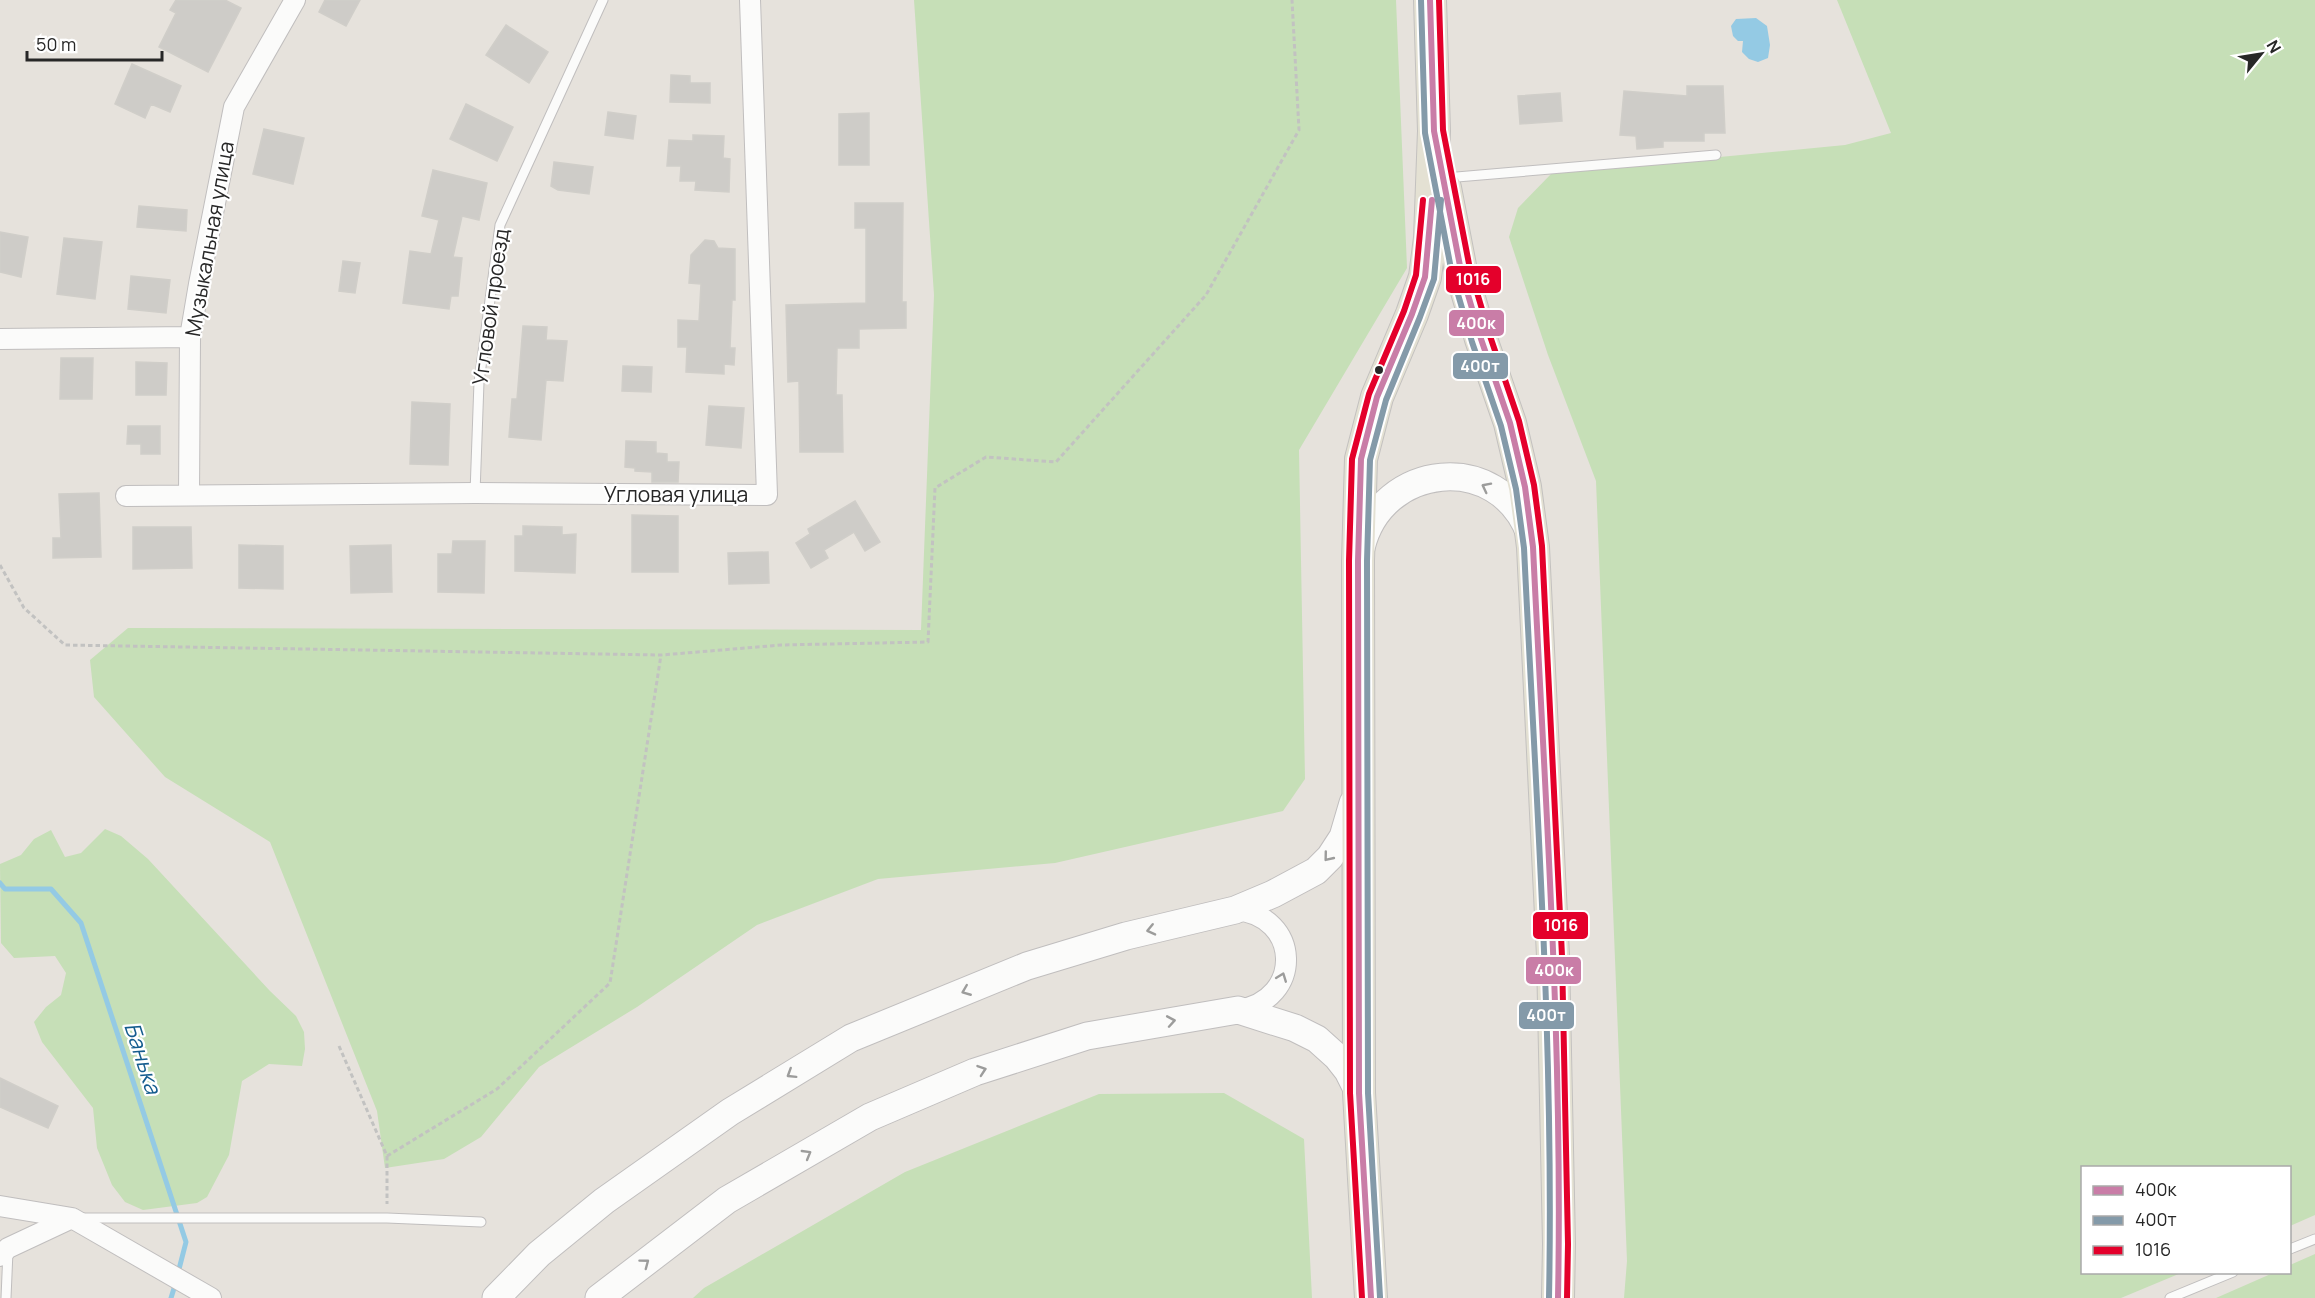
<svg xmlns="http://www.w3.org/2000/svg" width="2315" height="1298" font-family="Manrope,sans-serif">
	<style>
		.green { fill: #c6dfb7 }
		.water { fill: #94cae4 }
		.lines { fill: none; stroke-linecap: round; stroke-linejoin: round }
		.stream { stroke: #94cae4; stroke-width: 5 }
		.building { fill: #ceccc8; stroke: #d0cec9; stroke-width: 1.5 }
		.lane-casing { stroke: #c0bebe; stroke-width: 11 }
		.street-casing { stroke: #c0bebe; stroke-width: 22 }
		.secondary-casing { stroke: #c0bebe; stroke-width: 29 }
		.primary-casing { stroke: #c3c1bf; stroke-width: 34 }
		.path { stroke: #c2c2c1; stroke-width: 3; stroke-dasharray: 4.5 3; stroke-linecap: butt }
		.lane { stroke: #fbfbfa; stroke-width: 9 }
		.street { stroke: #fbfbfa; stroke-width: 20 }
		.secondary { stroke: #fbfbfa; stroke-width: 27 }
		.primary { stroke: #e4e1d3; stroke-width: 32 }
		.bus-1-casing { stroke: #fff; stroke-width: 10 }
		.bus-2-casing { stroke: #fff; stroke-width: 10 }
		.bus-3-casing { stroke: #fff; stroke-width: 10 }
		.bus-1 { stroke: #c97da7; stroke-width: 6 }
		.bus-2 { stroke: #849aa9; stroke-width: 6 }
		.bus-3 { stroke: #e4002b; stroke-width: 6 }
		.oneway { stroke: #9c9c9b }
		.bus-dot { fill: #272727; stroke: #fff; stroke-width: 2 }
		.labels { text-anchor: middle; stroke-width: 4.5; stroke-linejoin: round; paint-order: stroke }
		.street-label { font-size: 21px; fill: #272727; stroke: #fff }
		.water-label { font-size: 22px; font-style: italic; fill: #145c8e; stroke: #fff }
		.line-badge { stroke: #fff; stroke-width: 2 }
		.badge-label { font-size: 16px; text-anchor: middle; font-weight: bold; fill: #fff }
	</style>
	<rect width="100%" height="100%" fill="#e6e2dc"/>
	<path class="green" d="M914,0H1396L1407,268L1299,450L1305,779L1283,811L1055,863L878,879L757,925L637,1007L539,1067L481,1137L444,1159L385,1168L377,1111L270,842L165,777L94,697L90,660L128,628L921,630L934,295Z
		M1837,0H2315V1215L2290,1226V1168H2082V1272L2181,1273L2121,1298H1624L1627,1261L1596,481L1548,355L1509,237L1518,208L1552,173L1845,145L1891,133Z
		M105,829L121,836L148,859L270,991L296,1016L304,1032L305,1049L302,1066L269,1064L242,1081L229,1155L207,1197L197,1203L143,1210L125,1202L112,1185L97,1148L93,1108L42,1042L34,1022L46,1007L61,995L66,973L55,956L14,958L1,943L0,864L21,855L34,839L51,830L65,857L81,853Z
		M1224,1093L1304,1139L1312,1298H693L704,1288L905,1172L1099,1094Z
		M2315,1254V1298H2216L2273,1273L2290,1272V1265Z"/>
	<path class="water" d="M1756,18L1767,26L1770,45L1768,58L1758,62L1749,59L1742,52L1743,41H1738L1733,36L1731,26L1736,19Z"/>
	<g class="lines">
		<path class="stream" d="M0,883L5,889H51L81,923L186,1242L178,1273
			M171,1298L176,1282"/>
	</g>
	<path class="building" d="M176,0H225L241,8L208,72L159,47L176,13L170,10Z
		M325,0H360L346,26L319,12Z
		M506,25L548,52L529,83L486,55Z
		M132,64L181,86L170,112L151,104L145,118L115,104Z
		M671,75L690,76V83H710V103L670,102Z
		M1687,86H1723L1725,133H1704V141H1663V147L1637,149L1636,136L1620,135L1624,91L1687,96Z
		M1560,93L1562,121L1520,124L1518,96Z
		M466,104L513,127L497,161L450,139Z
		M608,112L636,116L633,139L605,135Z
		M869,113V165H839V114Z
		M264,129L304,138L293,184L253,174Z
		M693,135L724,136L723,158L730,159L729,192L695,190L696,181H680L681,166H667L669,140L693,141Z
		M554,162L593,167L589,194L558,190L551,186Z
		M433,170L487,183L479,220L462,216L453,257L462,258L458,296H451L449,309L403,303L410,251L431,254L439,220L422,216Z
		M855,203H903L902,302H906V328L859,329V348H837L836,395H842L843,452H800L799,381L788,382L786,305L866,303V228H855Z
		M139,206L187,210L186,231L137,227Z
		M0,232L28,237L21,277L0,272Z
		M64,238L102,242L95,299L57,294Z
		M705,240L714,241L718,248L735,249V300H732L730,348H735L734,365L724,364V374L686,372L687,347H678V320L699,321L701,284L689,283L691,255Z
		M343,261L360,263L355,293L339,291Z
		M131,276L170,280L166,313L128,309Z
		M523,326L547,327L546,340L567,341L563,381L546,380L541,440L509,437L512,399H517Z
		M61,358H93L92,399H60Z
		M136,362L167,363L166,395H136Z
		M623,366L652,367L651,392L622,391Z
		M412,402L450,404L448,465L410,464Z
		M709,406L744,408L741,448L706,445Z
		M128,426H160V454H141V444H127Z
		M626,441L656,442V453L667,454V462H679L678,482H652V472L635,471V468L625,467Z
		M99,493L101,557L53,558V538H61L59,494Z
		M855,501L880,542L865,551L854,532L824,550L828,558L811,568L796,543L810,534L808,529Z
		M632,515L678,516V572H632Z
		M523,526L562,527V535L576,534L575,573L515,571V536H523Z
		M133,527H191L192,568L133,569Z
		M453,541H485L484,593L438,592V554H452Z
		M239,545L283,546V589L239,588Z
		M391,545L392,592L351,593L350,546Z
		M768,552L769,583L729,584L728,553Z
		M0,1078L58,1106L48,1128L0,1107Z"/>
	<g class="lines">
		<g class="lane-casing">
			<path id="lane" d="M1445,178L1716,155
				M475,493L479,382L500,225L603,0
				M80,1218H387L481,1222
				M2290,1249L2315,1239
				M6,1298L8,1251
				M2170,1298L2233,1272"/>
		</g>
		<g class="street-casing">
			<path id="street" d="M0,339L190,337
				M189,495L190,337L199,284L234,107L295,0
				M126,496L475,493L767,495L750,0
				M1235,910C1301,915 1304,1000 1238,1010
				M0,1206L72,1218L211,1298
				M0,1256L8,1248L72,1218"/>
		</g>
		<g class="secondary-casing">
			<path id="secondary" d="M1361,548C1381,462 1499,450 1530,534
				M496,1298L539,1254L604,1201L730,1112L851,1038L1027,966L1126,936L1235,910L1273,894L1316,871L1330,857L1343,837L1353,803
				M599,1298L727,1200L870,1117L975,1072L1087,1036L1238,1010L1295,1028L1317,1039L1337,1057L1348,1071L1359,1093"/>
		</g>
		<g class="primary-casing">
			<path id="primary" d="M1445,188L1461,271L1481,339L1510,423L1525,487L1533,547L1553,956L1559,1244L1558,1298
				M1371,1298L1359,1093L1358,561L1361,459L1377,397L1412,314L1425,277L1430,238L1434,131L1430,0"/>
		</g>
		<path class="path" d="M0,565L24,608L65,645L661,655L781,645L928,642L935,488L986,457L1056,462L1206,295L1299,130L1292,0
			M339,1046L387,1156V1204
			M387,1156L497,1089L610,983L661,655"/>
		<use href="#lane" class="lane"/>
		<use href="#street" class="street"/>
		<use href="#secondary" class="secondary"/>
		<use href="#primary" class="primary"/>
		<g class="bus-1-casing">
			<path id="bus-1" d="M1430,0L1434,131L1461,271L1481,339L1510,423L1525,487L1533,547C1545,797 1563,1048 1558,1298
				M1371,1298L1359,1093L1358,561L1361,459L1377,397L1412,314L1425,277L1432,200"/>
		</g>
		<g class="bus-2-casing">
			<path id="bus-2" d="M1421,0L1425,133L1452,274L1472,342L1501,426L1516,489L1524,548C1536,797 1554,1048 1549,1298
				M1380,1297L1368,1093L1367,561L1370,460L1386,400L1420,317L1434,279L1441,200"/>
		</g>
		<g class="bus-3-casing">
			<path id="bus-3" d="M1439,0L1443,130L1470,269L1490,336L1519,421L1534,485L1542,546L1562,956L1568,1244L1567,1298
				M1362,1298L1350,1093L1349,561L1352,459L1369,394L1404,311L1416,275L1423,200"/>
		</g>
		<use href="#bus-1" class="bus-1"/>
		<use href="#bus-2" class="bus-2"/>
		<use href="#bus-3" class="bus-3"/>
	</g>
	<defs><path id="oneway-chevron" d="M-2-3.5L2.5 0L-2 3.5" fill="none" stroke-width="1.6" stroke-linecap="round" stroke-linejoin="round" transform="scale(1.5)"/></defs>
	<g class="oneway">
		<use href="#oneway-chevron" transform="translate(1486 487) rotate(-153)"/>
		<use href="#oneway-chevron" transform="translate(1328 857) rotate(129)"/>
		<use href="#oneway-chevron" transform="translate(1151 930) rotate(167)"/>
		<use href="#oneway-chevron" transform="translate(1282 977) rotate(-69)"/>
		<use href="#oneway-chevron" transform="translate(966 991) rotate(158)"/>
		<use href="#oneway-chevron" transform="translate(1171 1021) rotate(-10)"/>
		<use href="#oneway-chevron" transform="translate(982 1070) rotate(-19)"/>
		<use href="#oneway-chevron" transform="translate(791 1074) rotate(148)"/>
		<use href="#oneway-chevron" transform="translate(807 1154) rotate(-30)"/>
		<use href="#oneway-chevron" transform="translate(645 1263) rotate(-37)"/>
	</g>
	<circle class="bus-dot" cx="1379" cy="370" r="5"/>
	<g class="labels">
		<g class="street-label">
			<text transform="translate(210 239) rotate(-80)" y="7">Музыкальная улица</text>
			<text transform="translate(491 307) rotate(-82)" y="7">Угловой проезд</text>
			<text x="676" y="502">Угловая улица</text>
		</g>
		<g class="water-label">
			<text transform="translate(143 1058) rotate(72)" y="8">Банька</text>
		</g>
	</g>
	<g class="line-badge">
		<rect x="1445" y="265" width="57" height="29" rx="6" fill="#e4002b"/>
		<rect x="1448" y="309" width="57" height="28" rx="6" fill="#c97da7"/>
		<rect x="1452" y="352" width="57" height="28" rx="6" fill="#849aa9"/>
		<rect x="1532" y="911" width="57" height="29" rx="6" fill="#e4002b"/>
		<rect x="1525" y="956" width="57" height="29" rx="6" fill="#c97da7"/>
		<rect x="1518" y="1001" width="57" height="29" rx="6" fill="#849aa9"/>
	</g>
	<g class="badge-label">
		<text x="1473" y="285">1016</text>
		<text x="1476" y="329">400к</text>
		<text x="1480" y="372">400т</text>
		<text x="1561" y="931">1016</text>
		<text x="1554" y="976">400к</text>
		<text x="1546" y="1021">400т</text>
	</g>
	<rect x="2081" y="1166" width="210" height="108" fill="#ffffff" stroke="#a9a9a9" stroke-width="1.5"/>
	<rect x="2093" y="1186" width="30" height="9" fill="#c97da7" stroke="#a9a9a9" stroke-width="1.5"/>
	<text x="2135" y="1196" font-size="18" fill="#272727">400к</text>
	<rect x="2093" y="1216" width="30" height="9" fill="#849aa9" stroke="#a9a9a9" stroke-width="1.5"/>
	<text x="2135" y="1226" font-size="18" fill="#272727">400т</text>
	<rect x="2093" y="1246" width="30" height="9" fill="#e4002b" stroke="#a9a9a9" stroke-width="1.5"/>
	<text x="2135" y="1256" font-size="18" fill="#272727">1016</text>
	<g transform="translate(2261 54) rotate(60)" stroke="#ffffff" stroke-width="4.5" paint-order="stroke">
	<path d="M0-4.5L10 22L0 15L-10 22Z" fill="#272727"/>
	<text y="-9" font-size="16" font-weight="bold" text-anchor="middle" fill="#272727">N</text>
	</g>
	<path d="M27 51v9h135v-9" fill="none" stroke="#272727" stroke-width="3"/>
	<text x="36" y="51" font-size="18" fill="#272727" stroke="#ffffff" stroke-width="4.5" paint-order="stroke">50 m</text>
</svg>
